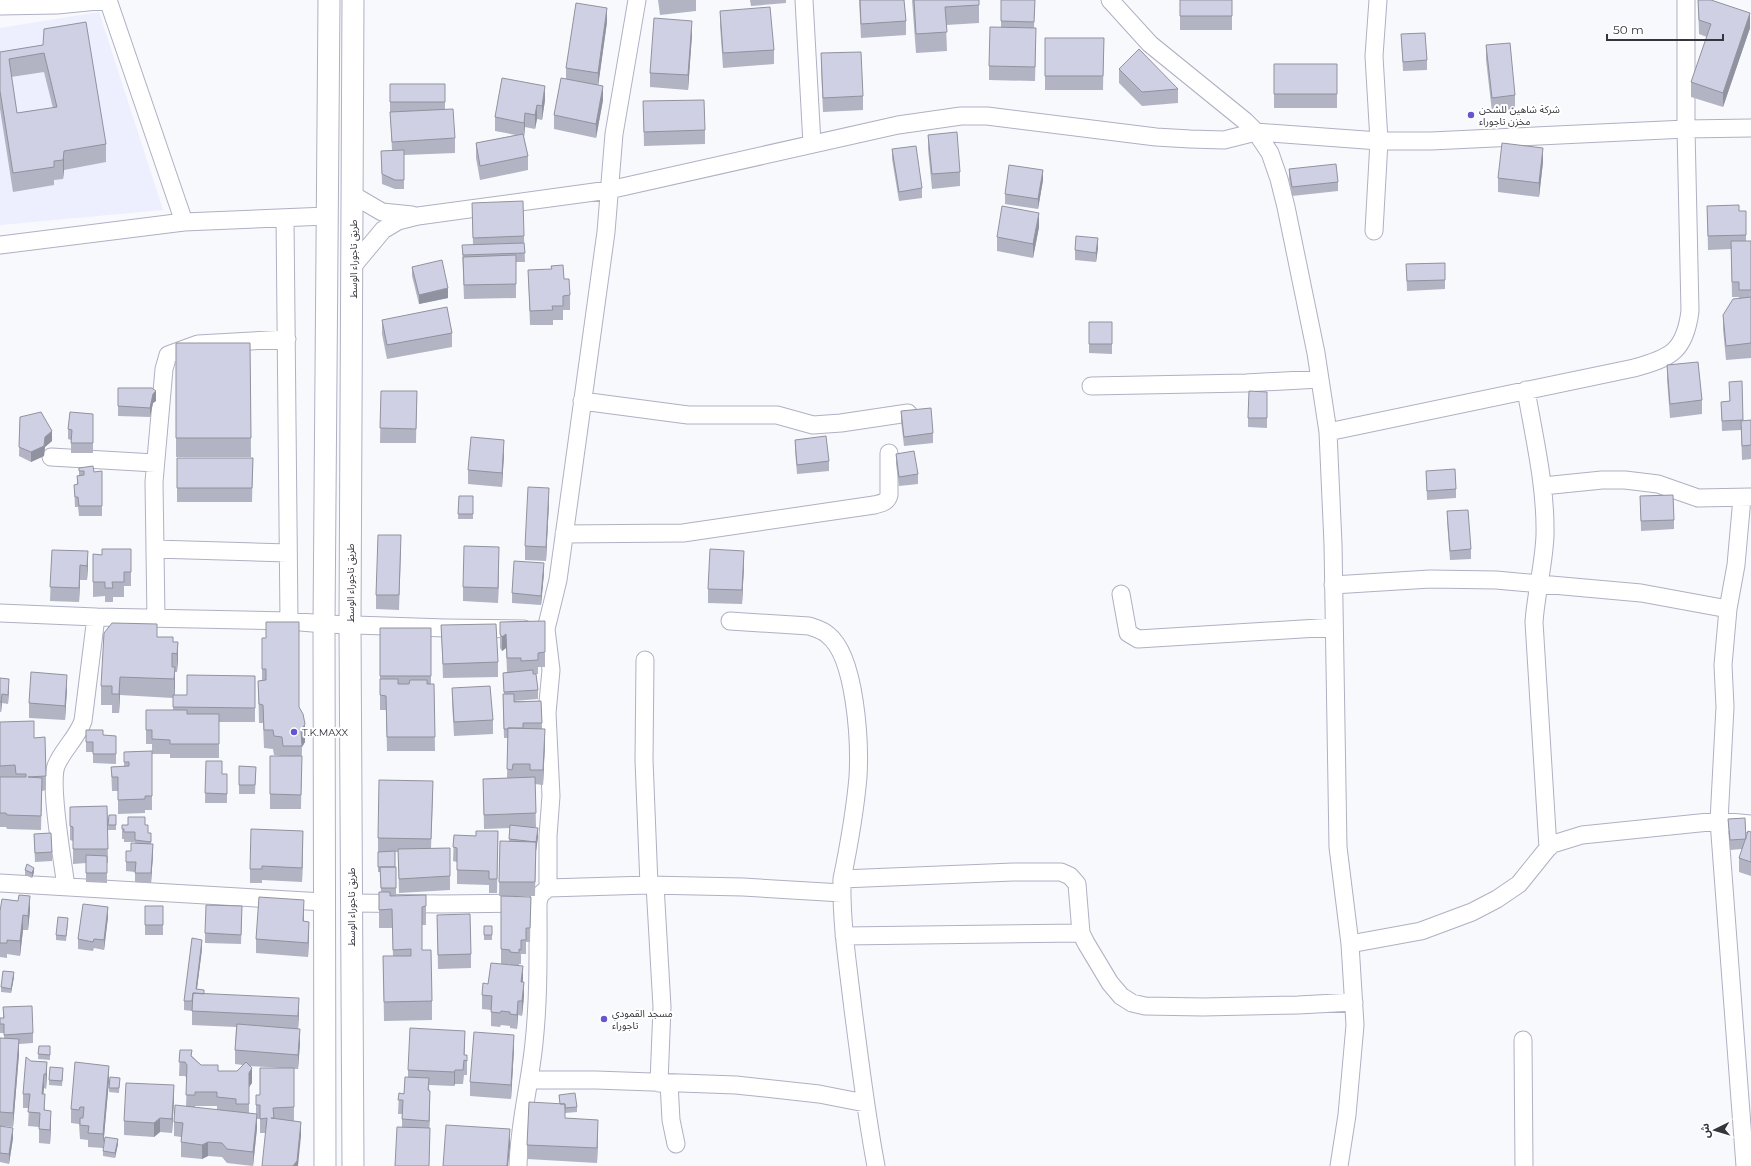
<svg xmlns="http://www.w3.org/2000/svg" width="1751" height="1166" font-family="Montserrat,'Noto Sans Arabic',sans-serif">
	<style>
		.built { fill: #edeefe }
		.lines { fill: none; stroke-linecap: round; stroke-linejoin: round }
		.minor-casing { stroke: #afb0c3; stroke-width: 19 }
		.major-casing { stroke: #afb0c3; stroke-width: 23 }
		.minor { stroke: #fff; stroke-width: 17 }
		.major { stroke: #fff; stroke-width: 21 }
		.wall { fill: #b2b3c3; fill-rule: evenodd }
		.shaded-wall { fill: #91929f }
		.building { fill: #cfd0e3; stroke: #91929f; fill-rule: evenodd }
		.poi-dot { fill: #6456cf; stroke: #fff; stroke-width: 1.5 }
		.labels { text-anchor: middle; stroke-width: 4; stroke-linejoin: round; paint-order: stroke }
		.poi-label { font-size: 10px; fill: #35353d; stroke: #fff; text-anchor: start }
		.street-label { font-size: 10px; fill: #35353d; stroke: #fff }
	</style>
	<rect width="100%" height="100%" fill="#f8f9fc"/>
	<path class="built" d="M99,12L163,210L0,225V28Z"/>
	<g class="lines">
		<g class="minor-casing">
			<path id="minor" d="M108,0L184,222L327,216
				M804,0L812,144
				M1110,0L1150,44L1245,121L1256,132L1270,153L1279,179L1286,207L1316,353L1328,432L1333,544L1338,847L1350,944L1355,1025L1347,1115L1339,1166
				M0,6L57,5L108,0
				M353,195L382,212L412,215
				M285,218L289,621
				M1374,231L1379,141L1374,56L1378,0
				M0,245L184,222
				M353,266L383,230L398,221L418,216L609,190L898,125L961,116H987L1156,137L1190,139L1224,140L1256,132L1379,141H1431L1686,129L1751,128
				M1091,386L1246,383L1320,379
				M1526,390C1534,437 1546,486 1545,535C1544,564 1536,593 1534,622L1548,848
				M582,401L688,415H777L813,425L841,423L908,413
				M1328,432L1634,368C1671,358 1685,351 1690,311L1686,129V0
				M51,457L155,463
				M1543,486L1602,480H1625L1658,484L1698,498L1751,497
				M1742,498L1736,565L1728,609L1723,665L1725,707L1719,821L1745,1166
				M564,534L683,533L874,505C881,503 887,503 889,495V453
				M155,549L288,553
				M1333,585L1430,579L1496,580L1641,593L1728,609
				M1121,594L1128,633L1138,639L1334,627
				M0,613L96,617L289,621L324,624L446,628L524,629
				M156,618L154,482L164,369L168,355L198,344L287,339
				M730,621L809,626C815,628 823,630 828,635C856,657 860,743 858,777C855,811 849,845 842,879C841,923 848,966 853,1009C860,1062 866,1114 876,1166
				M645,660L644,760L649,885
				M842,879L1013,872H1061L1070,876L1077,884L1081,933L1086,943L1110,983L1121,996L1132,1003L1145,1006L1203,1007L1298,1005L1354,1002
				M0,883L324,902
				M655,885L662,1007L659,1083
				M66,887C63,862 49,786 56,766C63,749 77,738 83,721L96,617
				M548,888V836L551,796L547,713L551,670L546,629L558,580L606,232L614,134L637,0
				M351,903L442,904L524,903
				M844,936L1081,933
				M1350,944L1421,931L1472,912L1497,899L1519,884L1548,848L1553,844L1582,835L1719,821L1751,824
				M1523,1040L1524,1166
				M529,1080H596L736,1085L819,1094L865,1103
				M669,1083L671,1120L676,1144
				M518,1166C519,1124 530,1084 534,1043C539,996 538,950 538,903L540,895L548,888L649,885L743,887L842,893"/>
		</g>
		<g class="major-casing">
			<path id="major" d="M325,1166L324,624L329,0
				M353,1166L350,624L353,0"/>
		</g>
		<use href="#minor" class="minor"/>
		<use href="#major" class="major"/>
	</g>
	<path class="wall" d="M658,0H696V11L660,15Z
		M750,0H786V3L751,6Z
		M859,0H904L906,21V35L861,38Z
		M912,0H979V23L946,25L947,51L916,53Z
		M1001,0H1035L1034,28L1036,43L1035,81L989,80V66L1001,28Z
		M1180,0H1232V30H1180Z
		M1698,0L1750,28L1723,107L1691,97V82L1707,37L1699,34Z
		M720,11L774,50V64L723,68L720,25Z
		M607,22L598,85L603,100L596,138L554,129V115L566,78V68Z
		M1401,34L1427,60V70L1403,71Z
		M692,35L688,90L650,87V73Z
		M1045,38H1104L1103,90H1045Z
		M43,45L106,144V162L64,170L63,179L54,180V185L13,192L0,109V52ZM44,72L53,108L17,113L11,77Z
		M1486,45L1515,95V109L1492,112L1486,60Z
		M821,53L863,96V110L823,112L821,68Z
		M1274,64H1337V108H1274Z
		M1119,69L1178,89V103L1142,106L1119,83Z
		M390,84H445V109L455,138V153L404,155V189H395L382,184L381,151L392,150L390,112H403H390Z
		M545,100L542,120L537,119L535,129L525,127L524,137L528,156V170L480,180L476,158V143L516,135L495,131V117Z
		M643,101L705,130V144L644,146Z
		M928,135L960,172V186L932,189L928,149Z
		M892,149L922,188V198L899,201L892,159Z
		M1543,162L1539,197L1498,192V178Z
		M1289,169L1338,182V191L1292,196L1289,179Z
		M1043,180L1038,209L1005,204V194Z
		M472,203L524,236L525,262H516V298L464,299L462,245H473Z
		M1707,206L1739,211H1746V241H1751V358L1726,360L1723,329V315L1739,298V297H1732L1731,249L1708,250Z
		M1039,227L1033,258L997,251V237Z
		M1098,248L1096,262L1075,260V250Z
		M1445,263V289L1407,291L1406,264Z
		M412,267L448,298L419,304L412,276Z
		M528,270L564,279L570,295V310H563V320H553V325H530Z
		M382,320L452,333V347L387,359L382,334Z
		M1089,322H1112V354L1089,353Z
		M176,343H250L251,457H176Z
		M1667,365L1702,400V414L1670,418L1667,379Z
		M1729,382L1743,421L1751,420V459L1742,460L1741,430L1722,431L1721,402L1730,401Z
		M118,388L156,401L153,403L150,417L118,416Z
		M381,391H417L416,443H380Z
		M1267,392V428L1248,427V418Z
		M901,411L933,433V443L904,446L901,421Z
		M93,414V453H71V440L68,439V429Z
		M20,417L52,441L45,447L44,456L31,462L19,456Z
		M795,440L829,461V471L797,474L795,450Z
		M504,454L502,487L468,484V470Z
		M896,454L918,474V484L899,486L896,464Z
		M177,458H253L252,502H177Z
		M79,468L94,472L102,471V516H79L78,507H75L74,485L77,484V476L79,475Z
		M1426,471L1456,489V498L1427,500Z
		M459,496H473V519H458Z
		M1640,496L1674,520V529L1641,531Z
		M549,502L546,561L525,560V546Z
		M1447,511L1471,549V559L1450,560L1447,521Z
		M131,549V586H124V597H113V602H105V596L93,597V554L102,555Z
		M52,550L88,565L87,580H80L79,602L50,601Z
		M401,550L399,610L376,609V595Z
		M499,562L498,603L463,601V587Z
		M744,565L742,604L708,603V589Z
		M544,573L541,605L512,603V593Z
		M545,621V667H538V674H536L538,690V699L514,701H541L542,729L545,743L543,785L535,784L536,827H533L538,837L536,851L535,896H499L500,841L509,842L510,828L484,829L483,779L507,778L508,738H504L503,704V694H504L503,682V673L507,672L506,648L502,651L500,648V622Z
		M441,625L498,662V677L443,678Z
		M380,628H431V684H434L435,751H387L386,710H380Z
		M157,637L173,642H178L177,672H175V695H187L255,676V722H219V758H170V754H152V810H145V813L118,814V791H112L111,767L124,766V752L152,751V744H146V710H173V698L120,695L119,713H112V705H101V686Z
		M262,638L299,707L305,742L302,747L301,809H270V756H282L274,755L273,749L264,748L263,723H259L258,681L262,680Z
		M0,678L9,688L8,704L2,703L1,712H0Z
		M452,688L493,720V734L454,736L452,702Z
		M67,689L65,720L29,718V703Z
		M0,722L34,738L46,776V790L42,791L41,830L7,829L6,827H0Z
		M86,730L103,735L116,736V764L93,763V752H86Z
		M206,761L222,774H227V803H205Z
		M239,766L256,767L255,794H239Z
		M433,795L431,848H450V890L399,893L398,852H395V867H396V896L426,895V925H422V950L432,1001V1020L384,1021L383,956H393L392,928H379V892H381L380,872H378V838Z
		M107,806L108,863H107V883L86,882V863L73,864V841L70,840V807Z
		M109,815H116V830H108Z
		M1728,819L1746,838L1751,832V876L1739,872V858L1742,849L1730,850Z
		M122,825H145L148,833H151V844L153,854L151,883L135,882V872L126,871V862L135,843V842H124V839H122Z
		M498,831L497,893H489V885L457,884V862L453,861L454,835L476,836Z
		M34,834L52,852V861L35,862Z
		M303,845L302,882L262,880V883H250V869Z
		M25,870L34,872L32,878L25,875Z
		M501,896L531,897L530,942H526V954H521V964H519L522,982L524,996L522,1016L518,1015L517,1029L510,1028V1026L501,1025L500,1027L491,1026V1010L482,1009V995L488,984L510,965V964H501Z
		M145,906H163V935H145Z
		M30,910L28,930H23L20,956L7,954V958L0,957V911Z
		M304,914V921L309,936L308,957L256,953V939Z
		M437,915L471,954V968L438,969Z
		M242,916L241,944L205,943V933Z
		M108,917L104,950L94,948L93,951L78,949V939Z
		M68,923L66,941L56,940V935Z
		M484,926H492V940H484Z
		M202,949L197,989L204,994L299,1012L298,1029L300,1043L298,1069H294V1121L301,1136L265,1133H260V1119H257V1128L253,1166L227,1163L222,1157L208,1156L202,1159L181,1157V1137L174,1136V1122L186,1106L187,1079L185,1076H179L180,1050L192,1056L201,1065L218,1071H237L243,1065L235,1064V1050L236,1027L192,1025V1005V1011L184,1010V1001ZM249,1066L283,1068L260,1095H256V1114L249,1113V1087L252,1083ZM195,1106H217V1110L195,1107Z
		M14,977L11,993L1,992V987Z
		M3,1007L33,1033V1043L19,1044V1054L13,1127L0,1126V1038H4V1033H0V1018H3Z
		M465,1045L464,1055H467V1075H464L463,1084H455L454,1086L429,1085L430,1105L429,1128L430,1142L429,1166H395L402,1127V1114H398L399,1093L404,1094L408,1077V1070Z
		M39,1046H50V1060L38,1059Z
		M514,1049L511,1099L470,1096V1082Z
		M31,1061L47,1062L46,1089L44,1088L43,1094L45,1111L51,1125L50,1144L39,1143V1127L28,1126L29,1108H23V1094Z
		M63,1073L62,1086L49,1085V1080Z
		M110,1077L120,1078L119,1093L109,1092Z
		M109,1080L103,1148L88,1147V1140L80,1139L79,1124L71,1123V1109Z
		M559,1095L577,1107V1112L565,1113V1119L598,1134L597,1163L527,1159V1145L560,1104Z
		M174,1099L172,1133L160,1132L154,1137L124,1135V1121Z
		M0,1126L13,1138L9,1164L0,1162Z
		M118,1144L115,1158L103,1156V1151Z"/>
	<path class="shaded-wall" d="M607,8V22L598,87V73Z
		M1750,13V28L1723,107V93Z
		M692,21V35L688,90V75Z
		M545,86V100L542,120V106Z
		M603,86V100L596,138V124Z
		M537,105V119L535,129V115Z
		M525,113V127L524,137V123Z
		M1543,148V162L1539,197V183Z
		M64,151V170L63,179V160Z
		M1043,170V180L1038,209V199Z
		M1039,213V227L1033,258V244Z
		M1098,238V248L1096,262V253Z
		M448,288V298L419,304V295Z
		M156,391V401L153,403L150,417V408L153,394Z
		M52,431V441L45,447L44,456L31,462V452L45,437Z
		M504,440V454L502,487V473Z
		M549,488V502L546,561V547Z
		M499,547V562L498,603V588Z
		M88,551V565L87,580V566Z
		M744,551V565L742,604V590Z
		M544,563V573L541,605V596Z
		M80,565V580L79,602V588Z
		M506,634V648L502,651V637Z
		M178,642V661L177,672V654Z
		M175,667V686L174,698V679Z
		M67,675V689L65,720V706Z
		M120,677V695L119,713V694Z
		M9,679V688L8,704V695Z
		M2,694V703L1,712V702Z
		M305,724V742L302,747L301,731Z
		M545,729V743L543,785V770Z
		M538,828V837L536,851V842Z
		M303,831V845L302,882V868Z
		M153,844V854L151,883V873Z
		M34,868V872L32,878V873Z
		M30,896V910L28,930V916Z
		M304,900V914L303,935V921Z
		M108,907V917L104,950V940Z
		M23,915V930L20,956V941Z
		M309,922V936L308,957V943Z
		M202,940V949L196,996V989Z
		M523,966V980L521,996V982Z
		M14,972V977L11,993V989Z
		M524,982V996L522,1016V1001Z
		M299,998V1012L298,1030V1016Z
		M518,1001V1015L517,1029V1015Z
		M300,1029V1043L298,1069V1055Z
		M465,1031V1045L464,1060V1055Z
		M514,1035V1049L511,1099V1085Z
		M19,1039V1054L13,1127V1113Z
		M47,1062V1076L46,1089V1074Z
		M109,1066V1080L103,1148V1134Z
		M252,1068V1083L249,1087V1118V1073Z
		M455,1070V1084L454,1086V1072Z
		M44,1074V1088L42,1108V1094Z
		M174,1085V1099L172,1133V1119Z
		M430,1091V1105L429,1135V1121Z
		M51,1111V1125L50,1144V1130Z
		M257,1114V1128L253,1166V1152Z
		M160,1118V1132L154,1137V1123Z
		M598,1120V1134L597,1163V1148Z
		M301,1122V1136L298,1166H293Z
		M13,1128V1138L9,1164V1154Z
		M510,1129V1147L508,1166H507Z
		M118,1139V1144L115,1158V1153Z
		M208,1142V1156L202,1159V1145Z"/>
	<path class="building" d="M860,0H904L906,21L861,24Z
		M914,0H979V5L945,7L947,32L916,34Z
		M1001,0H1035L1034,22L1001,21Z
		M1180,0H1232V16H1180Z
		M1698,0H1711L1750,13L1723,93L1691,82L1711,24L1699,20Z
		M576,3L607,8L598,73L566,68Z
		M770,7L774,50L723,53L720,11Z
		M654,18L692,21L688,75L650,73Z
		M86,22L106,144L64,151L63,160L54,161V167L13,173L0,91V52L43,45L44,29ZM44,53L57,107L17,113L9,59Z
		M990,27L1036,28L1035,67L989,66Z
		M1425,33L1427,60L1403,62L1401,34Z
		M1045,38H1104L1103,76H1045Z
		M1510,43L1515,95L1492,98L1486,45Z
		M1139,49L1178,89L1142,92L1119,69Z
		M861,52L863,96L823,98L821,53Z
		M1274,64H1337V94H1274Z
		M502,78L545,86L542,106L537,105L535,115L525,113L524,123L495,117Z
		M561,78L603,86L596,124L554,115Z
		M390,84H445V102H390Z
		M704,100L705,130L644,132L643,101Z
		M453,109L455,138L392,142L390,112Z
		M957,132L960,172L932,174L928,135Z
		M523,134L528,156L480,166L476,143Z
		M1502,143L1543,148L1539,183L1498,178Z
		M916,146L922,188L899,192L892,149Z
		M404,150V180H395L382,174L381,151Z
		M1336,164L1338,182L1292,187L1289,169Z
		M1009,165L1043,170L1038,199L1005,194Z
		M523,201L524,236L473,238L472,203Z
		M1739,205V211H1746V235L1708,236L1707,206Z
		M1002,206L1039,213L1033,244L997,237Z
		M1076,236L1098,238L1096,253L1075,250Z
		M1731,241H1751V290H1739V282H1732Z
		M524,243L525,253L463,255L462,245Z
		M516,255V284L464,285L463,257Z
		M442,260L448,288L419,295L412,267Z
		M1445,263V280L1407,281L1406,264Z
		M563,265L564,279H569L570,295L563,296V306H552L553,310L530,311L528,270L552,269L551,266Z
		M1751,297V343L1726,346L1723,315L1733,299Z
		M447,307L452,333L387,345L382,320Z
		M1089,322H1112V344H1089Z
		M176,343H250L251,438H176Z
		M1698,362L1702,400L1670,404L1667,365Z
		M1742,381L1743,420L1722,421L1721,402L1730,401L1729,382Z
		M118,388H152L156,391L153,394L150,408L118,406Z
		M381,391H417L416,429L380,428Z
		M1249,391L1267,392V418H1248Z
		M931,408L933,433L904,437L901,411Z
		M41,412L52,431L45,437L44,446L31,452L19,447L20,417Z
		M70,412L93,414V443H71L72,430L68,429Z
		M1751,420V445L1742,446L1741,421Z
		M826,436L829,461L797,465L795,440Z
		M471,437L504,440L502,473L468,470Z
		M914,451L918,474L899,477L896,454Z
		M177,458H253L252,488H177Z
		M93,466L94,472L102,471V506H79L78,497H75L74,485L78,484L77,476L84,475V471H79V468Z
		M1455,469L1456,489L1427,491L1426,471Z
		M528,487L549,488L546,547L525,546Z
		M1673,495L1674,520L1641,521L1640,496Z
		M459,496H473V514H458Z
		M1468,510L1471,549L1450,551L1447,511Z
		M378,535H401L399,595H376Z
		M464,546L499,547L498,588L463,587Z
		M102,549H131V572H124V582H112L113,588H105V582H93V554L102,555Z
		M710,549L744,551L742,590L708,589Z
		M52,550L88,551L87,566L80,565L79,588L50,587Z
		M514,561L544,563L541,596L512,593Z
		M545,621V652L538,653V660L521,661V658H507L506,634L502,637L500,634V622Z
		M266,622H299V707L303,714L305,724L301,731L302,746H283L282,737L274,736L273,730H264L263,705L259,704L258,681L266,680V669H262V638H266Z
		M112,623L157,624V637H173V642H178L177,654L172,653V667H175L174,679L120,677L119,694H112V686H101L104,633Z
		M496,624L498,662L443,664L441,625Z
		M380,628H431V676H380Z
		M533,670V674H536L538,690L504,692L503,673Z
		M31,672L67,675L65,706L29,703Z
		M187,675L255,676V708L173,707V695H187Z
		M0,678L9,679L8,695L2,694L1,702H0Z
		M380,679H398V684H409L410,680H427V684H434L435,737H387L386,696L380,695Z
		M490,686L493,720L454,722L452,688Z
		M503,694H514V702L541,701L542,723H523V728H508V729H504Z
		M146,710H187V714H219V744H170V740L152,739V730H146Z
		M34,721V738L45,737L46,776L28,777L42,778L41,816L7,815L6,813H0V777H26V774H16L15,765L0,766V722Z
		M508,728L545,729L543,770H530V764H513L512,770L507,769Z
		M86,730H103V735L116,736V754H93V742H86Z
		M152,751V796H145V799L118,800V777H112L111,767L129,766V762H124V752Z
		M270,756H302L301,795L270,794Z
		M206,761H222V774H227V794L205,793Z
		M239,766L256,767L255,785H239Z
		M535,777L536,813L484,815L483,779Z
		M379,780L433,781L431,839L378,838Z
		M107,806L108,849H73V827L70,826V807Z
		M109,815H116V825H108Z
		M128,817H145V825H148V833H151V842L135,840V832H124V829H122V825H128Z
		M1745,818L1746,839L1730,840L1728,819Z
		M510,825L538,828L536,842L509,839Z
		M251,829L303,831L302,868L262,866V869H250Z
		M476,831H498L497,879H489V871L457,870V848L453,847L454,835L476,836Z
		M1748,831L1751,832V862L1739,858Z
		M51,833L52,852L35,853L34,834Z
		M500,841L536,842L535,882H499Z
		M131,843L153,844L151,873H135L136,862H126V851H131Z
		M450,848V876L399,879L398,849Z
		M395,851V867H378V852Z
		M86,855L107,856V873H86Z
		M27,864L34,868L32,873L25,870Z
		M380,867H396V888H381Z
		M379,892H390V896L426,895V906L422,907V950H431L432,1001L384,1002L383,956H411V949L393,950L392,909L379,910Z
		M19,895L30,896L28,916L23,915L20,941L7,940V943H0V911L2,899L18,901Z
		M501,896L531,897L530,928H526V940H521V950L519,949V953L510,952V950L501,949Z
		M259,897L304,900L303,921L309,922L308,943L256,939Z
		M83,904L108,907L104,940L94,939L93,942L78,939Z
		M206,905L242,906L241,935L205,933Z
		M145,906H163V925H145Z
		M470,914L471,954L438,955L437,915Z
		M58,917L68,918L66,936L56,935Z
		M484,926H492V935H484Z
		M192,938L202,940L196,989L204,990V994L193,993L192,1001H184Z
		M491,963L523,966L521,982H524L522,1001H518L517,1015L510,1014V1012L501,1011L500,1013L491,1012L492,996L482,995L483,983L488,984Z
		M3,971L14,972L11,989L1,987Z
		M193,993L299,998L298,1016L192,1011Z
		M32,1006L33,1033L4,1035V1024H0V1018H4L3,1007Z
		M237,1024L300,1029L298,1055L235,1050Z
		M410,1028L465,1031L464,1055H467V1061L464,1060L463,1070H455L454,1072L408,1070Z
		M474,1032L514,1035L511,1085L470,1082Z
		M0,1038L19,1039L13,1113L0,1112Z
		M39,1046H50V1055L38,1054Z
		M180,1050H192L191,1056L201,1065H218V1071H237L246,1062L252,1068L249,1073V1104H236V1099L217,1097V1092H195V1095H186L187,1065L185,1062H179Z
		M26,1057L31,1061L47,1062L46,1074H44L42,1094H45L44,1110L51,1111L50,1130L39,1129L40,1113L28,1112L30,1094H23Z
		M75,1062L109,1066L103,1134L88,1133L89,1126L80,1125V1118H83L84,1107H80L79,1110L71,1109Z
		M50,1067L63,1068L62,1081L49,1080Z
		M260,1068H294V1107L273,1108L274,1118H271L301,1122L297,1161L293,1166H262L267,1118L260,1119V1105H256V1095H260Z
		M110,1077L120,1078L119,1088H109Z
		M405,1077L429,1078L428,1090L430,1091L429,1121L402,1119L403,1100H398L399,1093L404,1094Z
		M126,1083L174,1085L172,1119L160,1118L154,1123L124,1121Z
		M575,1093L577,1107L565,1108V1104H560L559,1095Z
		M529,1102L565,1104V1118L598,1120L597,1148L527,1145Z
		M175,1105L257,1114L253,1152L227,1149L222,1143L208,1142L202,1145L181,1142L183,1123L174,1122Z
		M446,1125L510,1129L507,1166H443Z
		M0,1126L13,1128L9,1154L0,1153Z
		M397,1127L430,1128L429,1166H395Z
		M105,1137L118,1139L115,1153L103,1151Z"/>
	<g class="poi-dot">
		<circle cx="1471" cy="115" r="4"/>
		<circle cx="294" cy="732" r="4"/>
		<circle cx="604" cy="1019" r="4"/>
	</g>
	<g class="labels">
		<g class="poi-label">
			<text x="1479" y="113">شركة شاهين للشحن<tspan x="1479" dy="12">مخزن تاجوراء</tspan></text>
			<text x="302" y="736">T.K.MAXX</text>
			<text x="612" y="1017">مسجد القمودي<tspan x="612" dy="12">تاجوراء</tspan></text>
		</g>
		<g class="street-label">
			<text transform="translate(353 259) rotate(-90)" y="4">طريق تاجوراء الوسط</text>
			<text transform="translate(350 583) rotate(-90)" y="4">طريق تاجوراء الوسط</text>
			<text transform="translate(351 907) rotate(-90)" y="4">طريق تاجوراء الوسط</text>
		</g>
	</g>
	<g transform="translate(1715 1130) rotate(265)" stroke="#ffffff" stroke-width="3" paint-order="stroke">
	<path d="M0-3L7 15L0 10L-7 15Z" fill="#35353d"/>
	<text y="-6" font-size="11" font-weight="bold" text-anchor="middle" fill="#35353d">ش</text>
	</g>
	<path d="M1607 34v6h116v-6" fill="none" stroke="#35353d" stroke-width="2"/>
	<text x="1613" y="34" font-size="12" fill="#35353d" stroke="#ffffff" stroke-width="3" paint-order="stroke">50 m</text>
</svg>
